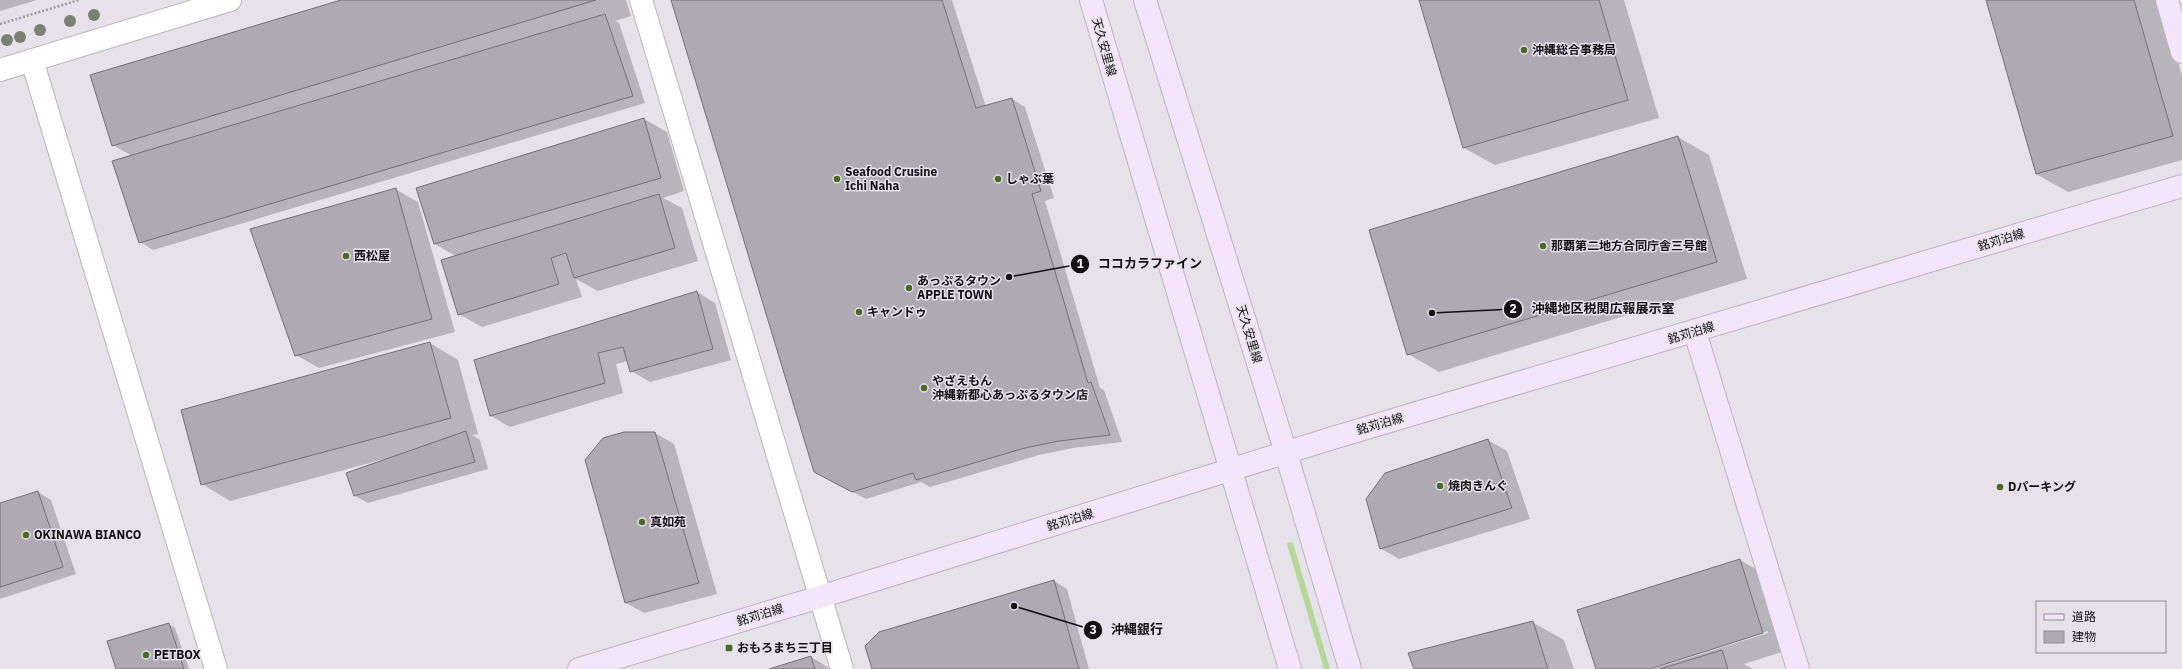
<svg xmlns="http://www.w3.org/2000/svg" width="2182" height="669" font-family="'IBM Plex Sans','Noto Sans JP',sans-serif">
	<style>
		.green { fill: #b5d899 }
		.shadow { fill: #0003 }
		.building { fill: #afa9b1; stroke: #757077 }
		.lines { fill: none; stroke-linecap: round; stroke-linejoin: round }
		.street-casing { stroke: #bab4bd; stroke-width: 24 }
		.secondary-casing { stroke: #bab4bd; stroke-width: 24 }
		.path { stroke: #9e99a0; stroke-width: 2.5; stroke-dasharray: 2 2; stroke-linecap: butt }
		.street { stroke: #fff; stroke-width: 22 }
		.secondary { stroke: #f5e5fb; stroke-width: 22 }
		.tree { fill: #7a8173 }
		.poi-dot { fill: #476b24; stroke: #e7e1ea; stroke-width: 1.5 }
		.labels { text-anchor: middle; stroke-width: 3; stroke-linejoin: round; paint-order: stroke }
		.street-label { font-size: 12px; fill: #121013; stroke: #e7e1ea }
		.poi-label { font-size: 12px; font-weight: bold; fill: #121013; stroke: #e7e1ea; text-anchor: start }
		.leader { fill: none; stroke: #121013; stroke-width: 1.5 }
		.callout-dot { fill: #121013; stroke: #e7e1ea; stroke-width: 1.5 }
		.mark-label { font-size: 12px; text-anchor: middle; font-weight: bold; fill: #fff }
		.callout-label { font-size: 13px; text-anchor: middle; font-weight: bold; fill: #121013; stroke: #e7e1ea; stroke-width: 3; stroke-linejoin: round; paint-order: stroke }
	</style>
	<rect width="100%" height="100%" fill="#e7e1ea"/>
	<path class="green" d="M1288,542L1293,543L1330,669H1324L1287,544Z"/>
	<path class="shadow" d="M0,0H37L0,11Z
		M345,0H626L631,16L615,21L619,23L645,103L153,250L140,242L132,156L113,145Z
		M672,0H952L986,107L1012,99L1025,107L1054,198L1045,201L1100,388L1104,390L1122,442L1073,448L1039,455L930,487L921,482L866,499L828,479Z
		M1420,0H1624L1659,118L1495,165L1464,148Z
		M1987,0H2160L2182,76V160L2068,192L2036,174Z
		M644,119L667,132L684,191L663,198L682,208L698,261L598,291L576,279L582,297L482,327L459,314L457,257L435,244Z
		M1678,137L1709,155L1747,279L1439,372L1408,354Z
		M395,189L418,202L455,332L319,368L296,355Z
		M697,292L715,303L731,360L650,382L631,371L628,361L616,364L623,393L510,427L491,416L475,361Z
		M430,343L458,360L478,434L472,435L480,440L488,469L368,503L355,496L388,458L230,501L202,484Z
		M655,433L674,444L717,594L644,613L626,603Z
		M1488,440L1507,451L1530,519L1399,559L1380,548Z
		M38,492L51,500L76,574L0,599V505Z
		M1740,560L1768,576L1791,649L1744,664L1753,669H1653L1768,633V631L1647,669H1597Z
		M1054,581L1067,589L1089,669H873Z
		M1532,622L1564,640L1574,669H1415Z
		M169,624L175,628L189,669H118Z
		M811,657L831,669H772Z"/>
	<path class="building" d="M341,0H596L112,146L90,75Z
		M671,0H942L976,108L1012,98L1041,191L1032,194L1088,383L1091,382L1110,435L1059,441L1025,448L916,480L913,473L852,492L814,472Z
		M1419,0H1599L1628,100L1463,148Z
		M1986,0H2134L2173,136L2036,174Z
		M605,14L633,96L139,243L112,161Z
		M644,118L661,178L434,244L416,188Z
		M1678,136L1717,262L1407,355L1369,230Z
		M396,188L432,319L295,356L250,229Z
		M659,194L675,248L574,278L566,253L551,258L559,284L458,315L441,260Z
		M697,291L713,349L630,372L623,347L598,353L605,383L490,416L474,360Z
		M430,342L451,418L201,485L181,410Z
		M466,431L475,462L354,496L346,473Z
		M624,432H655L699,583L625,603L585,460L603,438Z
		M1488,439L1512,508L1380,549L1366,499L1385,473Z
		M38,491L63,567L0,587V503Z
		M1740,559L1763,633L1650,669H1596L1577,610Z
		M1054,580L1079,669H872L865,646L879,632Z
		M1533,621L1548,669H1414L1408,653Z
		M169,623L184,669H116L107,641Z
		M1722,650L1728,669H1660Z
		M811,656L815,669H769Z"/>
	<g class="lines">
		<g class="street-casing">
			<path id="street" d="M641,0L842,669
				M32,60L216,669
				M0,70L230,0"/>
		</g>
		<g class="secondary-casing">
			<path id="secondary" d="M1091,0L1290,669
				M1145,0L1286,453L1350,669
				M2167,0L2182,52
				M1695,332L1798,669
				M579,669L820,597L1336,437L2182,186"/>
		</g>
		<path class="path" d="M0,24L79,0"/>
		<use href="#street" class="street"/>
		<use href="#secondary" class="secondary"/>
	</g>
	<g class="tree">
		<circle cx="94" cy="15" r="6"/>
		<circle cx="70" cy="21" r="6"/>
		<circle cx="40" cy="30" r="6"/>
		<circle cx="20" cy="37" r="6"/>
		<circle cx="7" cy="40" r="6"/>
	</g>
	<g class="poi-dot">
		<circle cx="1524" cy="50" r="4"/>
		<circle cx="837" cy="179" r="4"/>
		<circle cx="998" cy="179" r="4"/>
		<circle cx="1543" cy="246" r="4"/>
		<circle cx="346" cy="256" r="4"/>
		<circle cx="909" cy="288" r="4"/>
		<circle cx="859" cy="312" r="4"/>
		<circle cx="924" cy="388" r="4"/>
		<circle cx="1440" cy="486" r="4"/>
		<circle cx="2000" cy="487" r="4"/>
		<circle cx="642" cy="522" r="4"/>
		<circle cx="26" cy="535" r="4"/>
		<rect x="725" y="644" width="8" height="8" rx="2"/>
		<circle cx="146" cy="655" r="4"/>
	</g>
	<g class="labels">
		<g class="street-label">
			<text transform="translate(1104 47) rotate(74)" y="4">天久安里線</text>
			<text transform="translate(2001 240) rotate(-17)" y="4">銘苅泊線</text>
			<text transform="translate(1691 333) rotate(-17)" y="4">銘苅泊線</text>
			<text transform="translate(1249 334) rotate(73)" y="4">天久安里線</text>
			<text transform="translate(1380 424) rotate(-16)" y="4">銘苅泊線</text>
			<text transform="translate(1070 520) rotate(-17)" y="4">銘苅泊線</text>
			<text transform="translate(760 615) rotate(-17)" y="4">銘苅泊線</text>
		</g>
		<g class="poi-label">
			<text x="1532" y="54">沖縄総合事務局</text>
			<text x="845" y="176">Seafood Crusine<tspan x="845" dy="14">Ichi Naha</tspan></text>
			<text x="1006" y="183">しゃぶ葉</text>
			<text x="1551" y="250">那覇第二地方合同庁舎三号館</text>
			<text x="354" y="260">西松屋</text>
			<text x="917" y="285">あっぷるタウン<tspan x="917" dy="14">APPLE TOWN</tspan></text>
			<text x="867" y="316">キャンドゥ</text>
			<text x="932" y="385">やざえもん<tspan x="932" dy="14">沖縄新都心あっぷるタウン店</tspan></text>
			<text x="1448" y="490">焼肉きんぐ</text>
			<text x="2008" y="491">Dパーキング</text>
			<text x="650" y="526">真如苑</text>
			<text x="34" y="539">OKINAWA BIANCO</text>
			<text x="737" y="652">おもろまち三丁目</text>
			<text x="154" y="659">PETBOX</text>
		</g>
	</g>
	<path class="leader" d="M1009 277L1080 264M1432 313L1513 309M1014 606L1093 630"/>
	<g class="callout-dot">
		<circle cx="1009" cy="277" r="4"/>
		<circle cx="1432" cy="313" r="4"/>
		<circle cx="1014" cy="606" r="4"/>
		<circle cx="1080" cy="264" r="10"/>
		<circle cx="1513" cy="309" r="10"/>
		<circle cx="1093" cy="630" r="10"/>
	</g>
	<g class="mark-label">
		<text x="1080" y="268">1</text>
		<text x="1513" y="313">2</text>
		<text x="1093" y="634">3</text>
	</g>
	<g class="callout-label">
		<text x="1150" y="268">ココカラファイン</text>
		<text x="1603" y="313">沖縄地区税関広報展示室</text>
		<text x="1137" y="634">沖縄銀行</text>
	</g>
	<rect x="2036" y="601" width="130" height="52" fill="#e7e1ea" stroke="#928d94"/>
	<rect x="2044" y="614" width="20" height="6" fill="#f5e5fb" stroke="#928d94"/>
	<text x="2072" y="621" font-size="12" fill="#121013">道路</text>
	<rect x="2044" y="631" width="20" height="12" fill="#afa9b1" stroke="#928d94"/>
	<text x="2072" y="641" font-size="12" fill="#121013">建物</text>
</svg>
